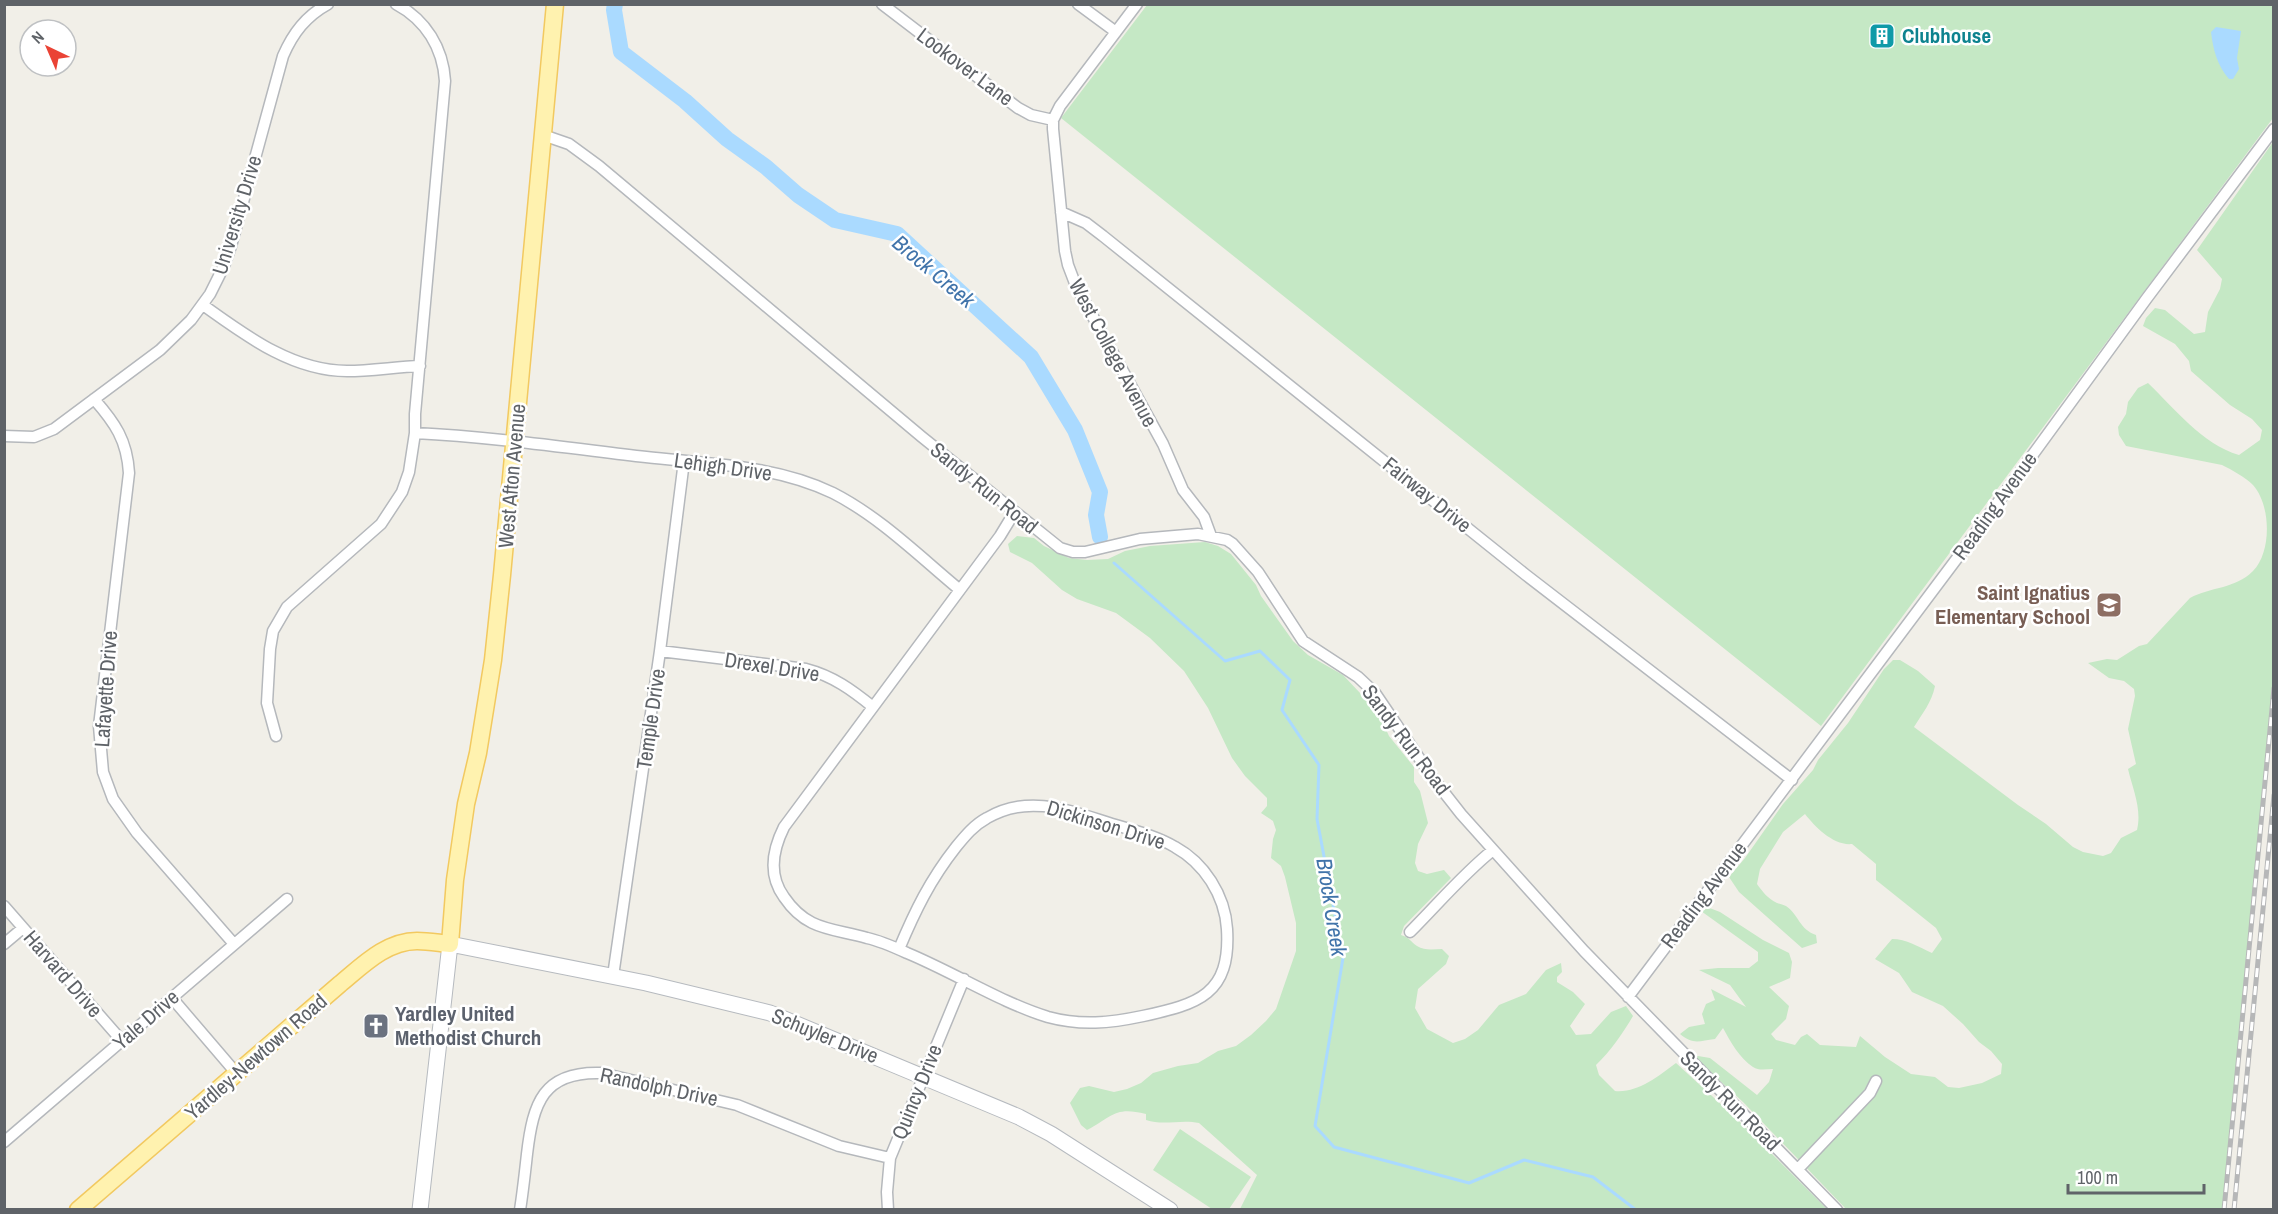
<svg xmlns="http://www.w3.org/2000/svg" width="2278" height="1214" font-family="'Archivo Narrow',sans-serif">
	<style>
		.green { fill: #c5e8c5 }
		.water { fill: #aadaff }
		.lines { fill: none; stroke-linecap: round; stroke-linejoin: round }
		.stream { stroke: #aadaff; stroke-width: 3 }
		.river { stroke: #aadaff; stroke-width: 16 }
		.street-casing { stroke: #b5b8bc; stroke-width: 13 }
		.secondary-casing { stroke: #b6babf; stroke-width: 17 }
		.primary-casing { stroke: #f2c960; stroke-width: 19 }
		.street { stroke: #fff; stroke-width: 10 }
		.secondary { stroke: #fff; stroke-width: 15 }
		.primary { stroke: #fff2af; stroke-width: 16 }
		.rail-casing { stroke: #b6b7b8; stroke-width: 5 }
		.rail { stroke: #fff; stroke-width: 3; stroke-dasharray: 9; stroke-linecap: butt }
		.labels { text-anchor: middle; stroke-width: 5; stroke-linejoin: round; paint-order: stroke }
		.culture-label { font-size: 21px; font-weight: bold; fill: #0d838f; stroke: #fff; text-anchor: start }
		.street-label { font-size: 21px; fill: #5f6368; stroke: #fff }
		.education-label { font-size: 21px; font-weight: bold; fill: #785e54; stroke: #fff; text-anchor: end }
		.worship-label { font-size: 21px; font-weight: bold; fill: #5b616d; stroke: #fff; text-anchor: start }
		.water-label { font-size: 22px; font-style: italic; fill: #4174aa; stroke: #fff }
	</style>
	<rect width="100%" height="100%" fill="#f1efe8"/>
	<path class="green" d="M1147,5H2273V118L1821,726L1061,118Z
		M2273,142L2274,665L2224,1209H1846L1743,1102L1692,1055L1710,1058L1757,1095L1769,1082L1773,1069C1766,1069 1759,1071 1753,1067C1740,1059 1730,1041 1723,1028L1715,1039C1699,1041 1693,1045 1680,1034L1689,1027L1705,1024L1702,1014L1706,1004L1715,1000L1711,989L1746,1007L1730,985L1699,970L1718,968H1749L1758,961V952L1701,911L1707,907L1720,912L1763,940L1789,953L1792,962L1790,978L1769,987L1789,1006L1786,1019L1771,1034L1776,1040L1795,1045L1801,1037L1807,1034L1820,1045L1856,1047L1860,1036L1885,1057L1911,1074L1935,1077L1948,1087L1959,1088L1982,1083L2001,1074L2002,1064L1991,1051L1979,1042L1963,1024L1943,1006L1912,992L1899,973L1875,959L1892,939C1906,939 1919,947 1932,953L1942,939L1936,928L1876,880V864L1852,844C1834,846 1815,827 1805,814L1783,832L1760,869L1757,884C1762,891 1768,899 1777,903C1780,904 1783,905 1786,906C1799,915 1799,929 1816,935L1817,943L1802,948L1739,892L1729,877L1745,858L1783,804L1813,770L1818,760L1848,723L1884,669L1893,660H1900L1918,671L1935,686C1932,702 1922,714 1914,727L2018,805L2046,824L2073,847L2083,852L2103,856L2111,853L2121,838L2137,830C2142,809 2133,790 2128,769L2136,764L2128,729L2135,696L2134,689L2124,681L2109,678L2088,663L2107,659L2117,660L2139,646L2147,644L2190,598C2210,587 2235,589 2253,571C2272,552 2271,505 2253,485C2245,477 2232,470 2222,465L2126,446L2119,435L2118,427L2126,414L2128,402L2138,388L2148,383C2174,408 2202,444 2239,455L2260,440L2262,430L2252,419L2230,405L2191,371L2189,361L2175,344L2143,326L2146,318L2155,308L2165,310L2194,334L2205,332L2208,312L2220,289L2222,279L2197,250Z
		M1017,536L1034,538L1044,546L1069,558L1087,560L1108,559L1125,551L1150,546L1205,542L1218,546L1231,554L1256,585L1261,596L1293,641L1308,655L1343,675L1378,712L1389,736L1414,767V782L1420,791L1428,823L1418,844L1415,863L1418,871L1427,874L1444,870L1451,878L1404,926L1401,935C1409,937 1411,942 1417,946C1425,951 1434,949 1442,949L1449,956L1446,964L1418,989L1415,1008L1427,1029L1453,1043L1465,1039L1478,1030L1499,1005L1526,994L1546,970L1561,963L1562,972L1557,977V982L1573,992L1585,1004L1570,1026L1576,1035L1591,1034L1611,1012L1626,1006L1633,1016C1623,1033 1610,1052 1596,1065L1599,1075L1615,1091C1638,1093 1657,1077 1676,1063L1736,1118L1827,1209H1240L1257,1175L1199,1123C1181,1119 1164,1126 1146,1120V1114C1115,1106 1113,1116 1087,1130L1081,1125L1070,1103L1080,1088L1089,1086L1114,1092L1127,1089L1141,1083L1153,1073L1178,1066L1198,1063L1218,1051L1236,1046L1251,1035L1266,1021L1276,1009L1296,951V923L1285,877L1281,866L1271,858L1273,839L1276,830L1273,821L1261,813L1267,806V798L1245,776L1232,758L1208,708L1184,671L1150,638L1116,613L1077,599L1062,590L1032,563L1010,552L1008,544Z
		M1180,1129L1251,1177L1229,1209H1212L1153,1170Z"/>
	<path class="water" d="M2216,27L2241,31L2237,58L2239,69L2233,79H2229C2217,65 2213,49 2211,32Z"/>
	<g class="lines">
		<path class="stream" d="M1114,563L1225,661L1260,651L1290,680L1282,710L1319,765L1317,819L1343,958L1315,1126L1334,1147L1469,1183L1524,1160L1593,1177L1636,1210"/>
		<path class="river" d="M615,4L614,10L621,52L685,101L727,139L766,167L798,195L835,220L897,234L1031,357L1075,430L1100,492L1096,515L1100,537"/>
		<g class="street-casing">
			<path id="street" d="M396,4C426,20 443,48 445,81L415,414V433C493,437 569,448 646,457C708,464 776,465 833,493C880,517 919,556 960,590
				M882,4L1018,108L1031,115L1053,120
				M1078,4L1116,32
				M1137,4L1060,106L1053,120V129L1065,251L1068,265L1076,286L1163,444L1183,490L1204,517L1211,536
				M543,135L569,144L599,166L922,437L1060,548L1073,552H1085L1140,539L1198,534L1227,540L1233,544L1258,572L1303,641L1358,677L1375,693L1432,777L1461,814L1584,951L1837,1210
				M1061,212L1086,223L1103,236L1526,575L1792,780
				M203,305C245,335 292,371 347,371C371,371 395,367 420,366
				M94,399C115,423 127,440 129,473L99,726L103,772L113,799L137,833L234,944
				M4,436L34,437L54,429L160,350L191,320L210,294L224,266L231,246L283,56C293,33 306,16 328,4
				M660,651L806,669C833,676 852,690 873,707
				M276,736L267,703L270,649L273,631L287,607L381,524L402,492L409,472L415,433
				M4,906L122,1041
				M1410,932C1438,904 1463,874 1493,850
				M4,944L23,928
				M899,949C915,911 930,880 956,847C965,836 974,825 987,818C1028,794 1068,810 1109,823C1131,830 1155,835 1175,847C1204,863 1225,895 1227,929C1231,995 1198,1004 1143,1016C1110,1023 1081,1026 1048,1017C1002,1003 953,972 907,953C894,947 881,941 867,938C832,928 807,931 784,897C768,875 773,849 784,827L1000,536L1014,513
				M613,976L660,651L684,461
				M1628,997L1961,553L2147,298L2274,129
				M172,998L237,1074
				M4,1142L287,899
				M1798,1169L1870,1093L1876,1081
				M520,1210C523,1191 525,1172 527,1154C533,1103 543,1071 601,1073L737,1105L839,1146L890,1158
				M888,1210L887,1192L890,1158L964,979"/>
		</g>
		<g class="secondary-casing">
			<path id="secondary" d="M420,1210L450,944L646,983L770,1013L1019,1117L1051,1134L1170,1210"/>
		</g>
		<g class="primary-casing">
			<path id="primary" d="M78,1210L340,984C362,966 386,941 417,941C428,941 439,943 450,944L455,880L466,804L478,753L493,660L502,575L555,4"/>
		</g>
		<use href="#street" class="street"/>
		<use href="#secondary" class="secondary"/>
		<use href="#primary" class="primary"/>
		<g class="rail-casing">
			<path id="rail" d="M2224,1210L2274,688
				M2234,1210L2274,795"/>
		</g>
		<use href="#rail" class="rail"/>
	</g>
	<defs>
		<g id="building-square" transform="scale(1.35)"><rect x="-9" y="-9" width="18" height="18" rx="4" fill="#0f9aa8" stroke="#fff"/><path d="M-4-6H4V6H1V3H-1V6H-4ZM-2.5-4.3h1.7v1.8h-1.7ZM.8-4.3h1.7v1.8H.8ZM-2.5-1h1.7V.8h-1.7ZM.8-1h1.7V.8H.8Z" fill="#fff"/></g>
		<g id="school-square" transform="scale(1.35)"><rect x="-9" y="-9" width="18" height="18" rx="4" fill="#8d6e63" stroke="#fff"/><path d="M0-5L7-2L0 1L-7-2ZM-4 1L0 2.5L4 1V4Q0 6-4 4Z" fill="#fff"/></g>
		<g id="church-square" transform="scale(1.35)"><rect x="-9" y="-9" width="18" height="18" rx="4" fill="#6b7280" stroke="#fff"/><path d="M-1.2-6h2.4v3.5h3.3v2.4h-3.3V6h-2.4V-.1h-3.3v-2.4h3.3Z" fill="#fff"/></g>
	</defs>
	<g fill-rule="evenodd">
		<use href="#building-square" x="1882" y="36"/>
		<use href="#school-square" x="2109" y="605"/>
		<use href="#church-square" x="376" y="1026"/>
	</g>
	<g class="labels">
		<g class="culture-label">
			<text x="1902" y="43">Clubhouse</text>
		</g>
		<g class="street-label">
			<text transform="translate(965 67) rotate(37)" y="7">Lookover Lane</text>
			<text transform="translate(237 215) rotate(-73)" y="7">University Drive</text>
			<text transform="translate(1113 353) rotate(62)" y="7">West College Avenue</text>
			<text transform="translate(723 467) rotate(8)" y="7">Lehigh Drive</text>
			<text transform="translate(512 476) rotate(-85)" y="7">West Afton Avenue</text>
			<text transform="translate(984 488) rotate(39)" y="7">Sandy Run Road</text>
			<text transform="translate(1427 495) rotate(39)" y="7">Fairway Drive</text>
			<text transform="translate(1995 506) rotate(-54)" y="7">Reading Avenue</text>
			<text transform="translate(772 667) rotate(9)" y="7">Drexel Drive</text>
			<text transform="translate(106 689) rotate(-86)" y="7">Lafayette Drive</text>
			<text transform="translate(651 719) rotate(-82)" y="7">Temple Drive</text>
			<text transform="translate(1406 740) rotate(53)" y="7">Sandy Run Road</text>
			<text transform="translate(1106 825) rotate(17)" y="7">Dickinson Drive</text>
			<text transform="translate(1704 895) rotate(-53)" y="7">Reading Avenue</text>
			<text transform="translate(63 974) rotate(49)" y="7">Harvard Drive</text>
			<text transform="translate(146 1020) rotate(-41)" y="7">Yale Drive</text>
			<text transform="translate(825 1036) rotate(22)" y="7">Schuyler Drive</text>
			<text transform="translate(256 1057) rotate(-41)" y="7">Yardley-Newtown Road</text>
			<text transform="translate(659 1087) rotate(12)" y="7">Randolph Drive</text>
			<text transform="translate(917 1092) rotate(-68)" y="7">Quincy Drive</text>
			<text transform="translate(1730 1101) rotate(45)" y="7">Sandy Run Road</text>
		</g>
		<g class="education-label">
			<text x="2090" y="600">Saint Ignatius<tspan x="2090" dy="24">Elementary School</tspan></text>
		</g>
		<g class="worship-label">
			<text x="395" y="1021">Yardley United<tspan x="395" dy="24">Methodist Church</tspan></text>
		</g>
		<g class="water-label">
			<text transform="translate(934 271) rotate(40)" y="8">Brock Creek</text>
			<text transform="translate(1332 907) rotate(81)" y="8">Brock Creek</text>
		</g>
	</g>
	<rect width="2278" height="1214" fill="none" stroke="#5f6368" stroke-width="12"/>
	<g transform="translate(48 48) rotate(316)"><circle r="28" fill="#ffffff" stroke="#bfc1c3" stroke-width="1.5"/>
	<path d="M0-4.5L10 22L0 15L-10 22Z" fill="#ea4335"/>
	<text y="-9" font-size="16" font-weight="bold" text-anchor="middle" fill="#5f6368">N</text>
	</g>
	<path d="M2068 1184v9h136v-9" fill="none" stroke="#5f6368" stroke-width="3"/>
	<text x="2077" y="1184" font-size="18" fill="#5f6368" stroke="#ffffff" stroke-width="4.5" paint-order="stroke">100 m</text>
</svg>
